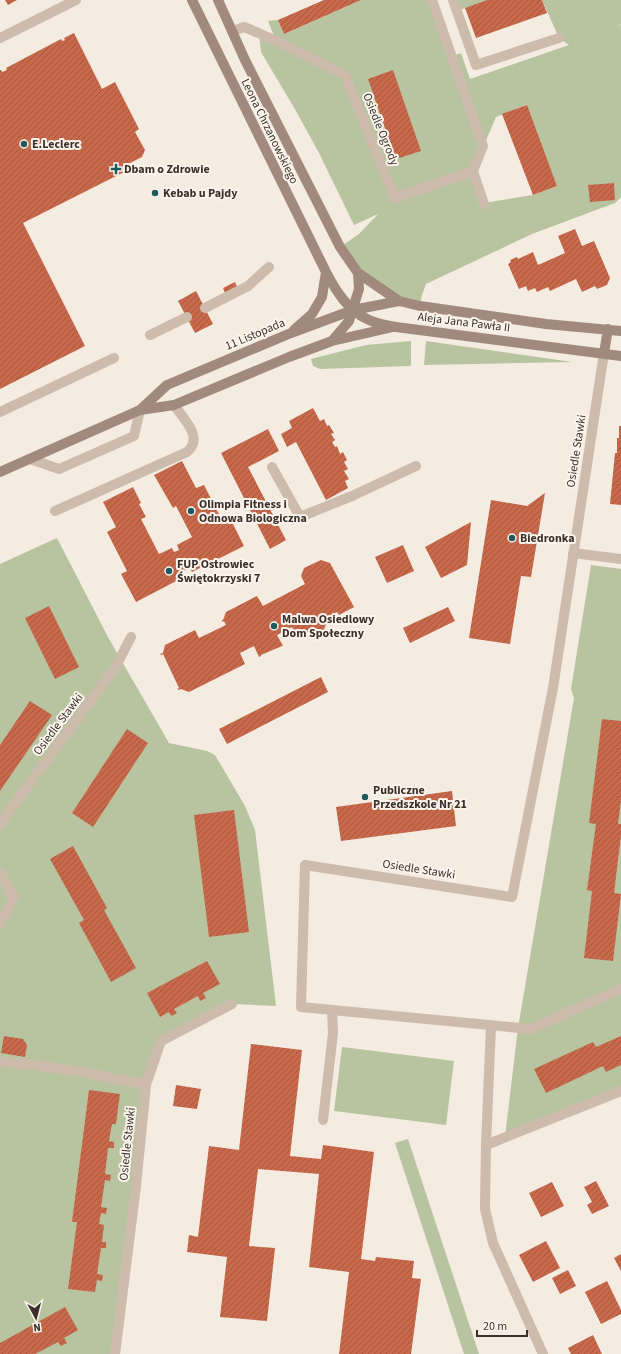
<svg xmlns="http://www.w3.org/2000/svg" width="621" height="1354" font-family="'Source Sans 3',sans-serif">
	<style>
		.green { fill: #b8c4a0; fill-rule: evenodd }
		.building { fill: url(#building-hatch) }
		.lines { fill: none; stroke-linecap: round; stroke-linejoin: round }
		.lane { stroke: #cdbbac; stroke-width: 10 }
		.street { stroke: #cdbbac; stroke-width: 10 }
		.secondary { stroke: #a18a7d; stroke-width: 10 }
		.poi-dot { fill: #1f5a5e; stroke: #fbf5ee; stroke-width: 1.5 }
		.labels { text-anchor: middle; stroke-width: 4; stroke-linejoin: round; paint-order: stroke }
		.street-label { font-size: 12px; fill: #3b302b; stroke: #fbf5ee }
		.poi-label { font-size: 12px; font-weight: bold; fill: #3b302b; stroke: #fbf5ee; text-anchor: start }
	</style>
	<defs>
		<pattern id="building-hatch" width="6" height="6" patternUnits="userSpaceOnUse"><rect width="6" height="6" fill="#c8694b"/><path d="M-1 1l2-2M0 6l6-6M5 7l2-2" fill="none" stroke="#a4573f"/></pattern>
	</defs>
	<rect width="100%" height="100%" fill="#f4ebe1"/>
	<path class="green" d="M361,0H432L452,56L461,53L470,79L569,45L559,38L542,0H621V24L619,26L621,25V197L615,203L532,234L426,284L422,295L420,306L377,286L340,247L359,234L378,214L354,225L319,153L296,111L261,52L259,33L276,41L268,21L278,20L284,34ZM526,105L557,186L533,195L484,203L473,171L496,117Z
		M453,0H487L457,11Z
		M411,341V366L320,369L313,366L311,359L366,345Z
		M426,341L572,362L424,365Z
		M57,538L109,639L169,743L207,751L215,755L245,806L255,830L276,1006L232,1004L161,1041L146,1085L115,1354H0V564Z
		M591,565L621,569V1091L505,1137L518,1028L574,698L571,689Z
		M342,1047L454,1061L446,1125L334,1111Z
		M408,1139L479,1354H464L395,1143Z"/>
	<path class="building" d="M5,0H17L8,5Z
		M324,0H361L284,34L278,20Z
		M487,0H542L547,13L476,38L465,8Z
		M74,33L102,89L115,82L139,129L135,132L145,150L142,157L126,165L128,170L23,223L85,346L0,389V70H1L2,72L7,70L6,68L61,39L62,41L65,40L64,38Z
		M393,70L421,151L396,159L368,79Z
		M527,105L557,186L533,195L502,114Z
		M614,183L615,200L590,202L588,185Z
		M575,229L582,246L594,241L610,278L607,285L597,289L595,286L582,292L576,279L550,291L548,287L537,292L535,288L528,291L526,286L519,289L508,264L511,262L510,260L517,257L518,259L533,252L538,265L565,253L558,236Z
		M235,282L237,287L225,293L223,288Z
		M196,291L213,324L195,333L178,301Z
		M313,408L320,421L324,419L327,426L329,425L334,433L331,434L335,440L332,442L335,447L337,446L340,454L343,452L347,460L344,462L348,469L344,471L349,479L345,481L348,488L326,500L296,442L287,447L281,434L292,428L289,421Z
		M619,426H621V505L610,504L615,453H617V438H619Z
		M268,429L279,451L248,467L286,540L270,549L221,453Z
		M182,461L196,488L204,485L224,524L231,520L244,546L192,572L190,568L186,570L181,572L184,577L136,602L121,574L127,571L107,532L116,527L103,502L133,487L141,503L139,504L146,517L141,519L159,554L172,548L174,552L179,550L177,545L192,537L176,506L173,508L154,475Z
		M545,493L531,577L521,576L510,644L469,638L491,500L527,506Z
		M471,522L467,565L441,578L425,547Z
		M403,545L414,571L387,583L375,557Z
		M321,560L330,563L354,607L339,615L337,612L323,619L326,624L323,633L314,638L311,631L303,635L295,633L293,634L292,633L294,632L292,627L277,635L283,646H282L261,655V656L259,657L254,646L240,653L245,664L189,692L181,689L179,690L177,689L179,688L163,654L161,655L160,654L163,653L165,645L195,630L199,638L226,625L224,621L222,622V620H223L226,612L257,596L263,606L305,584L301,576L304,568Z
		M49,606L79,667L55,679L25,618Z
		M448,607L455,621L410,643L403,628Z
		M321,677L328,692L227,744L219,729Z
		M30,701L52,715L0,791V745Z
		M602,719L621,721V800L618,824H621V835L614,893L621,894L613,961L584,958L592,891L587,890L596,824L589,823Z
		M127,729L148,743L93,827L72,813Z
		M452,791L456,826L341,841L336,807Z
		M234,810L249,932L209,937L194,815Z
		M73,846L107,908L104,910L136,968L111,982L79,923L84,920L50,859Z
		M207,961L220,984L203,993L206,998L200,1001L198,996L174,1009L177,1013L171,1016L169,1012L160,1017L147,993Z
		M4,1036L23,1039L27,1045L25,1057L1,1053Z
		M621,1036V1065L606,1072L603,1066L546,1093L534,1069L593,1042L596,1047Z
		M251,1044L302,1050L290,1156L321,1159L323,1145L374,1152L361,1259L375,1261L376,1257L414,1261L412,1278L421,1279L411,1354H339L349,1272L309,1267L319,1174L258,1169L249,1246L275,1248L267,1321L220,1317L227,1257L187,1252L189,1235L198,1237L209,1146L239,1150Z
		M176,1085L201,1089L197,1109L173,1106Z
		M89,1090L120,1094L116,1124H112L109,1141L114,1142V1148H108L105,1174L111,1175L110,1181L105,1180L101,1207L107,1208L106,1214L101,1213L99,1224L104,1225L102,1242H106V1248H101L97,1274L103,1275L102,1281L97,1280L95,1292L68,1289L77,1222H72Z
		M596,1181L609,1206L592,1214L587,1205L592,1202L584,1187Z
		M552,1182L564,1206L541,1217L529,1193Z
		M546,1241L560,1268L533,1282L519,1255Z
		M621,1254V1271L614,1258Z
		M568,1270L576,1286L560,1294L552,1278Z
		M607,1281L621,1310V1314L601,1324L585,1292Z
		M65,1307L78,1330L64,1338L67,1343L61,1346L58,1342L35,1354H0V1343Z
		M593,1335L602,1354H571L568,1348Z"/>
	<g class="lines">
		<path class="lane" d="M0,38L76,0
			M205,308L248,286L269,267
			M150,335L187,317
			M0,412L114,358
			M30,459L59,469L134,436L140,410
			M272,467L300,517L352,496L416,466
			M55,511L187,452C204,438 184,419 174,405
			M323,1120L333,1033L332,1010"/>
		<path class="street" d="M432,0L483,146L473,171
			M453,0L476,65L559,38
			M233,31L244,27C279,41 312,58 345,75L395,198L473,171L484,204
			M604,353L553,688L512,897L305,865L301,1007L530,1029L621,989
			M573,553L621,559
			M0,824L115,668L131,637
			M0,873L14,897L0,924
			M491,1025L486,1145L485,1209L493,1243L543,1354
			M0,1061L78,1071L146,1085L136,1186L115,1354
			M146,1085L161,1041L232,1004
			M486,1145L621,1091"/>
		<path class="secondary" d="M192,0L326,272C336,291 348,311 369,320C377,324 387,325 396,327L621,356
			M218,0L245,60L340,247L358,273L399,301L420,306L546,324L621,331
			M294,330L312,314L322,297L326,272
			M332,341L349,321L359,289L358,273
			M604,353L608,329
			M140,410L167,385L291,333L353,310L399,301
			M0,472L140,410L174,405L289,357L332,341L393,327"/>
	</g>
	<g class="poi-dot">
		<circle cx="24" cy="144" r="4"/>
		<path d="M114 163h4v4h4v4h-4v4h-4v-4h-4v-4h4z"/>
		<circle cx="155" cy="193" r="4"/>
		<circle cx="191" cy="511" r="4"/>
		<circle cx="512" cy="538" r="4"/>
		<circle cx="169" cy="571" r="4"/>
		<circle cx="274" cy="626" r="4"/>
		<circle cx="365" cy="797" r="4"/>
	</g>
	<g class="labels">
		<g class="street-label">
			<text transform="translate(381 129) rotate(68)" y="4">Osiedle Ogrody</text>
			<text transform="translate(270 131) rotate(64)" y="4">Leona Chrzanowskiego</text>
			<text transform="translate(464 322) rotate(7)" y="4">Aleja Jana Pawła II</text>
			<text transform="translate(255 334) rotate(-23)" y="4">11 Listopada</text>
			<text transform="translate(576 451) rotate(-81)" y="4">Osiedle Stawki</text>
			<text transform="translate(58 724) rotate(-53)" y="4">Osiedle Stawki</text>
			<text transform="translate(419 869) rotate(9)" y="4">Osiedle Stawki</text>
			<text transform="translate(127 1144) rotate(-84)" y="4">Osiedle Stawki</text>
		</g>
		<g class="poi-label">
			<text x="32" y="148">E.Leclerc</text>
			<text x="124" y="173">Dbam o Zdrowie</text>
			<text x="163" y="197">Kebab u Pajdy</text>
			<text x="199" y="508">Olimpia Fitness i<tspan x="199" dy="14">Odnowa Biologiczna</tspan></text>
			<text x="520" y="542">Biedronka</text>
			<text x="177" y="568">FUP Ostrowiec<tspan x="177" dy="14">Świętokrzyski 7</tspan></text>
			<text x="282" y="623">Malwa Osiedlowy<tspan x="282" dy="14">Dom Społeczny</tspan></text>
			<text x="373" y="794">Publiczne<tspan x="373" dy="14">Przedszkole Nr 21</tspan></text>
		</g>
	</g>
	<g transform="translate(36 1318) rotate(173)" stroke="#fbf5ee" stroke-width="3" paint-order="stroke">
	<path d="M0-3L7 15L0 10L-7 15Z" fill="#3b302b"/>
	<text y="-6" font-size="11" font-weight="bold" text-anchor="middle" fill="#3b302b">N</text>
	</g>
	<path d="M477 1330v6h50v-6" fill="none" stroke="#3b302b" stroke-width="2"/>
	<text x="483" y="1330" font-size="12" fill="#3b302b" stroke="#fbf5ee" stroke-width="3" paint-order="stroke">20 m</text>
</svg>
